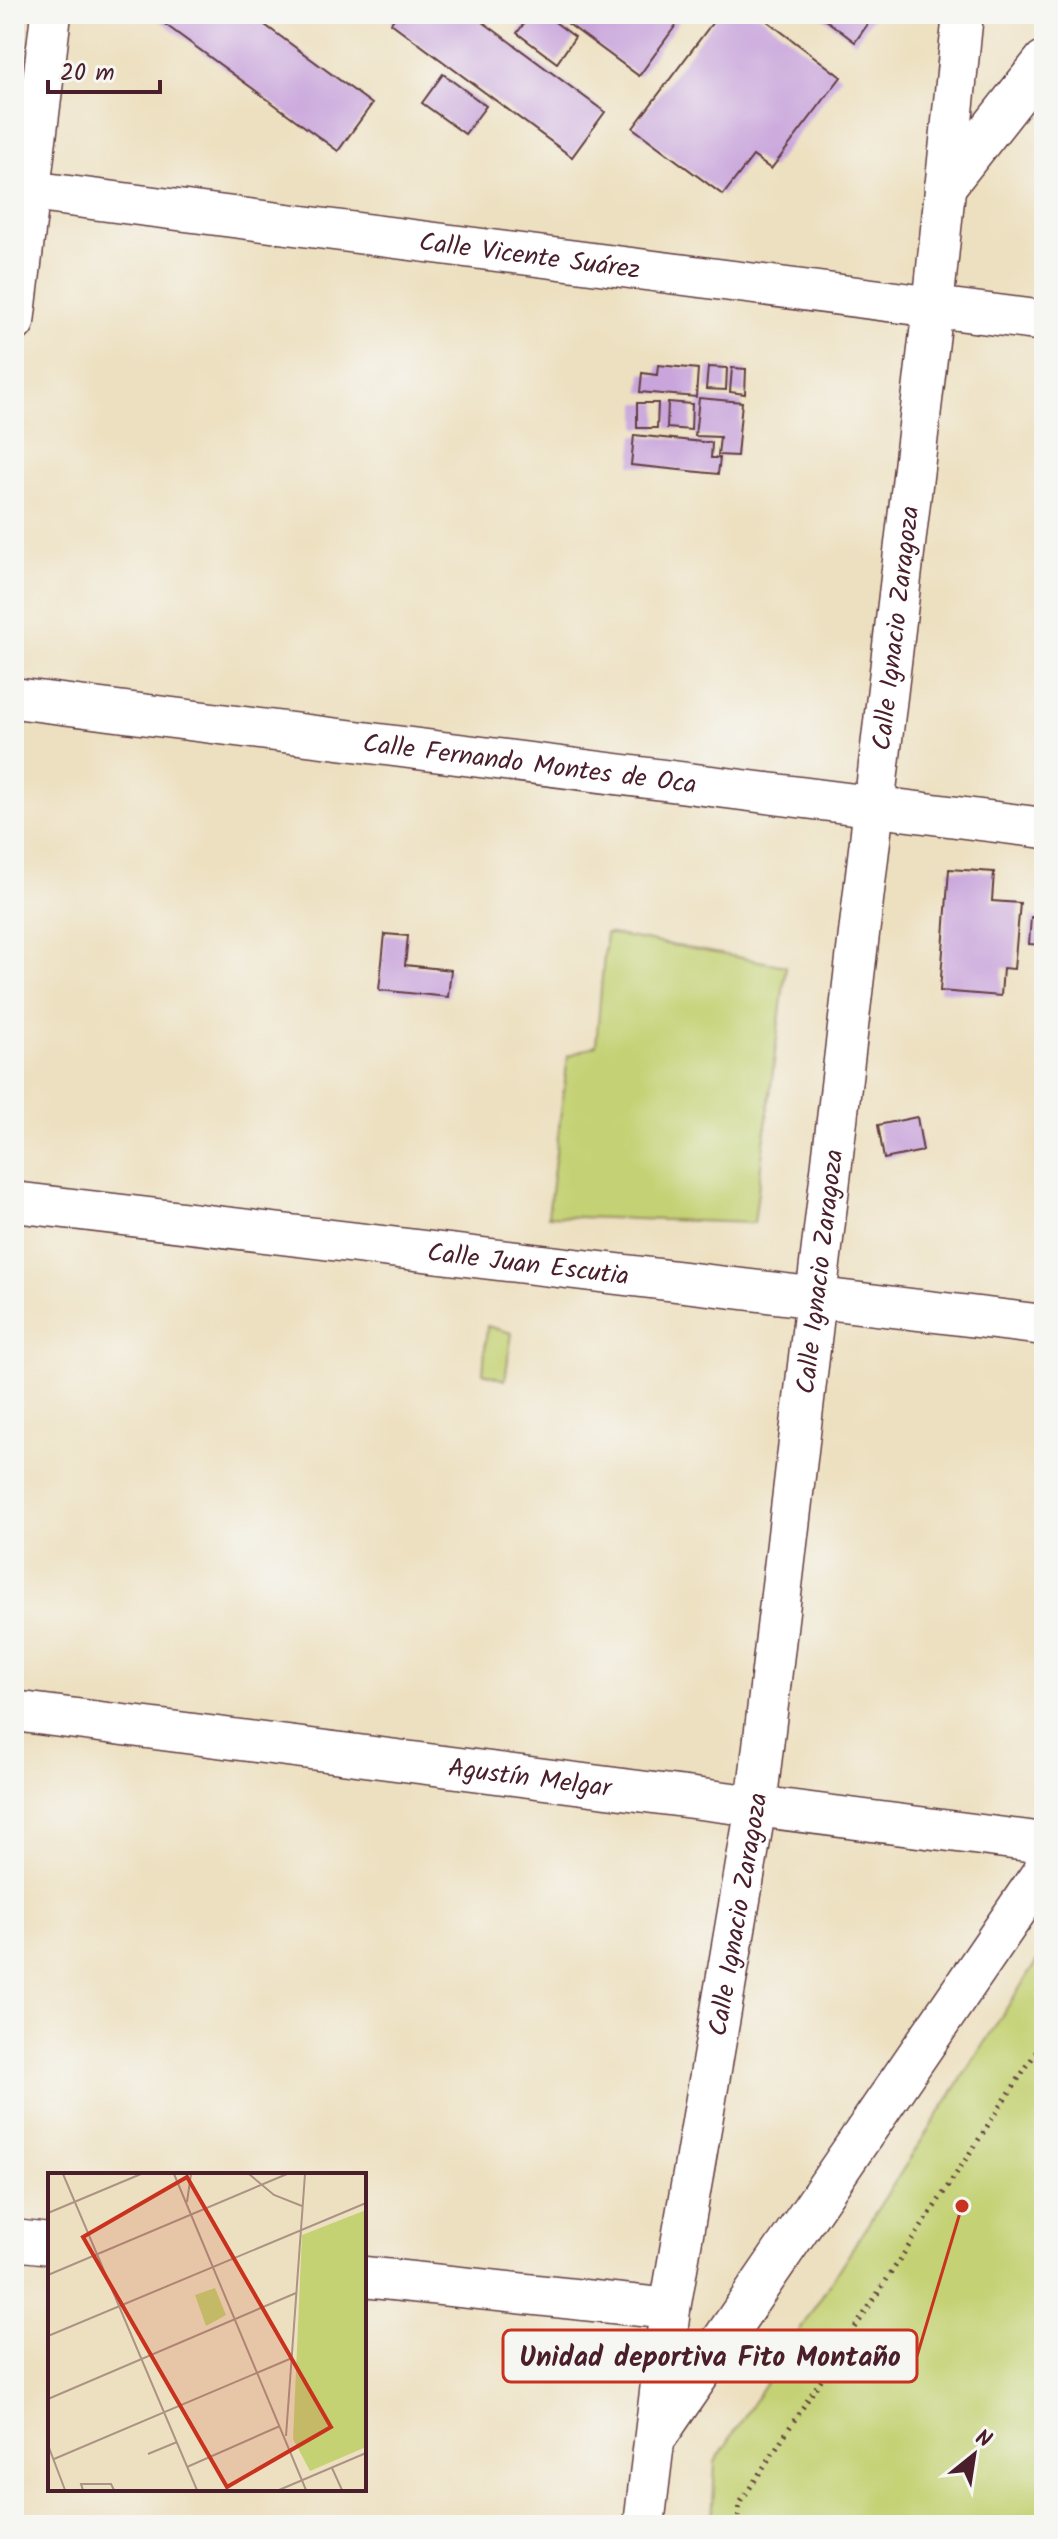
<svg xmlns="http://www.w3.org/2000/svg" width="1058" height="2539" font-family="Kalam,sans-serif">
	<style>
		.green { fill: #c4d274; stroke: #877850; stroke-width: 2 }
		.building { fill: #c9a5db }
		.lines { fill: none; stroke-linecap: round; stroke-linejoin: round }
		.minor-casing { stroke: #623c41; stroke-width: 43 }
		.path { stroke: #623c41; stroke-width: 5; stroke-dasharray: 2 6; stroke-linecap: butt }
		.minor { stroke: #fff; stroke-width: 40 }
		.labels { text-anchor: middle; stroke-width: 8; stroke-linejoin: round; paint-order: stroke }
		.street-label { font-size: 26px; fill: #4a1f2b; stroke: #f6f6f2 }
		.inset-road { fill: none; stroke: #ac9384; stroke-width: 2 }
		.view { fill: #c8321e; fill-opacity: 0.15; stroke: #c8321e; stroke-width: 4 }
		.inset-edge { fill: none; stroke: #4a1f2b; stroke-width: 4 }
		.leader { fill: none; stroke: #c8321e; stroke-width: 3 }
		.callout-dot { fill: #c8321e; stroke: #f6f6f2; stroke-width: 3 }
		.callout { fill: #f6f6f2; stroke: #c8321e; stroke-width: 3 }
		.callout-label { font-size: 28px; text-anchor: middle; font-weight: bold; fill: #4a1f2b }
	</style>
	<rect width="100%" height="100%" fill="#f6f6f2"/>
	<filter id="ink" filterUnits="userSpaceOnUse"><feTurbulence type="fractalNoise" baseFrequency=".0125" numOctaves="2"/><feDisplacementMap in="SourceGraphic" scale="16" xChannelSelector="R" yChannelSelector="G"/><feConvolveMatrix kernelMatrix="1 2 1 2 8 2 1 2 1" color-interpolation-filters="sRGB"/></filter>
	<filter id="wash" filterUnits="userSpaceOnUse"><feTurbulence type="fractalNoise" baseFrequency=".006" numOctaves="4" result="noise"/><feDisplacementMap in="SourceGraphic" scale="32" xChannelSelector="R" yChannelSelector="G"/><feGaussianBlur stdDeviation="1.8" result="paint"/><feColorMatrix in="noise" values="0 0 0 0 0 0 0 0 0 0 0 0 0 0 0 0 0 1.4 0 .05"/><feComposite in="paint" operator="in"/></filter>
	<g filter="url(#wash)">
		<rect width="100%" height="100%" fill="#ede0c0"/>
		<path class="green" d="M606,933L786,966L754,1223L548,1216L568,1056L596,1045Z
			M487,1326L512,1333L505,1380L483,1373Z
			M1044,1950V2525H712L715,2462Z"/>
		<g id="blocks">
			<path class="building" d="M151,14H250L372,104L338,151Z
				M397,14H472L605,112L572,157L391,23Z
				M531,14H544L575,37L557,63L517,33Z
				M555,14H670L679,21L639,76Z
				M719,14H758L841,77L771,169L753,156L723,195L633,128Z
				M818,14H875L855,42Z
				M443,74L486,106L465,134L422,103Z
				M658,365L698,369L696,397L640,392L642,373L657,375Z
				M708,367L727,368L726,390L706,389Z
				M732,368L746,369L745,394L730,392Z
				M699,398L742,402L737,456L718,455L720,437L695,436Z
				M668,402L692,404L691,430L667,428Z
				M637,403H658L657,428H637Z
				M634,435L712,443L711,458H720L718,474L631,465Z
				M949,869L994,872L992,901L1020,903L1014,969L1003,968L1001,996L940,991Z
				M1031,917L1044,918V945L1029,944Z
				M385,934L408,936L405,965L451,970L448,997L379,990Z
				M917,1117L923,1151L884,1159L878,1125Z"/>
		</g>
	</g>
	<g filter="url(#ink)">
		<use href="#blocks" fill-opacity="0" stroke="#623c41" stroke-width="2"/>
		<g class="lines">
			<g class="minor-casing">
				<g id="minor">
					<path d="M945,187L1044,61"/>
					<path id="s1" d="M14,189L1044,321"/>
					<path d="M14,322L51,14"/>
					<path id="s2" d="M14,698L1044,828"/>
					<path id="s3" d="M14,1202L1044,1325"/>
					<path id="s4" d="M14,1711L1044,1843"/>
					<path d="M14,2240L50,2244"/>
					<path d="M364,2277L670,2309"/>
					<path d="M659,2433L1044,1870"/>
					<path id="s5" d="M644,2525L670,2309L756,1806L933,307L963,14"/>
				</g>
			</g>
			<path class="path" d="M738,2525L740,2503L1044,2040"/>
			<use href="#minor" class="minor"/>
		</g>
	</g>
	<g class="labels">
		<g class="street-label">
			<text dy="9" stroke="none"><textPath href="#s1" startOffset="520">Calle Vicente Suárez</textPath></text>
			<text dy="9" stroke="none"><textPath href="#s5" startOffset="1914">Calle Ignacio Zaragoza</textPath></text>
			<text dy="9" stroke="none"><textPath href="#s2" startOffset="520">Calle Fernando Montes de Oca</textPath></text>
			<text dy="9" stroke="none"><textPath href="#s3" startOffset="518">Calle Juan Escutia</textPath></text>
			<text dy="9" stroke="none"><textPath href="#s5" startOffset="1266">Calle Ignacio Zaragoza</textPath></text>
			<text dy="9" stroke="none"><textPath href="#s4" startOffset="520">Agustín Melgar</textPath></text>
			<text dy="9" stroke="none"><textPath href="#s5" startOffset="618">Calle Ignacio Zaragoza</textPath></text>
		</g>
	</g>
	<g transform="translate(48 2173)">
		<rect width="318" height="318" fill="#ede0c0"/>
		<path d="M318,37V274L262,298L245,266L254,62ZM167,115L178,142L158,153L147,122Z" fill="#c4d274"/>
		<path class="inset-road" d="M15,1L149,317M126,1L258,317M201,1L226,22L254,33M139,29L143,1M0,40L93,1M0,102L239,1M0,163L318,30M0,226L248,120M238,263L257,1M0,272L17,317M100,281L129,269M6,286L244,185M139,294L232,253M284,295L294,317M35,317L33,311H63L66,317M231,317L318,280"/>
		<path class="view" d="M139,4L283,254L179,314L35,64Z"/>
		<rect width="318" height="318" class="inset-edge"/>
	</g>
	<path class="leader" d="M962 2206L917 2356"/>
	<circle class="callout-dot" cx="962" cy="2206" r="8"/>
	<rect class="callout" x="503" y="2330" width="414" height="52" rx="8"/>
	<g class="callout-label">
		<text x="710" y="2366">Unidad deportiva Fito Montaño</text>
	</g>
	<rect width="1058" height="2539" fill="none" stroke="#f6f6f2" stroke-width="48"/>
	<g transform="translate(974 2455) rotate(30)" stroke="#f6f6f2" stroke-width="6" paint-order="stroke">
	<path d="M0-6L14 30L0 20L-14 30Z" fill="#4a1f2b"/>
	<text y="-12" font-size="22" font-weight="bold" text-anchor="middle" fill="#4a1f2b">N</text>
	</g>
	<path d="M48 80v12h112v-12" fill="none" stroke="#4a1f2b" stroke-width="4"/>
	<text x="60" y="80" font-size="24" fill="#4a1f2b" stroke="#f6f6f2" stroke-width="6" paint-order="stroke">20 m</text>
</svg>
